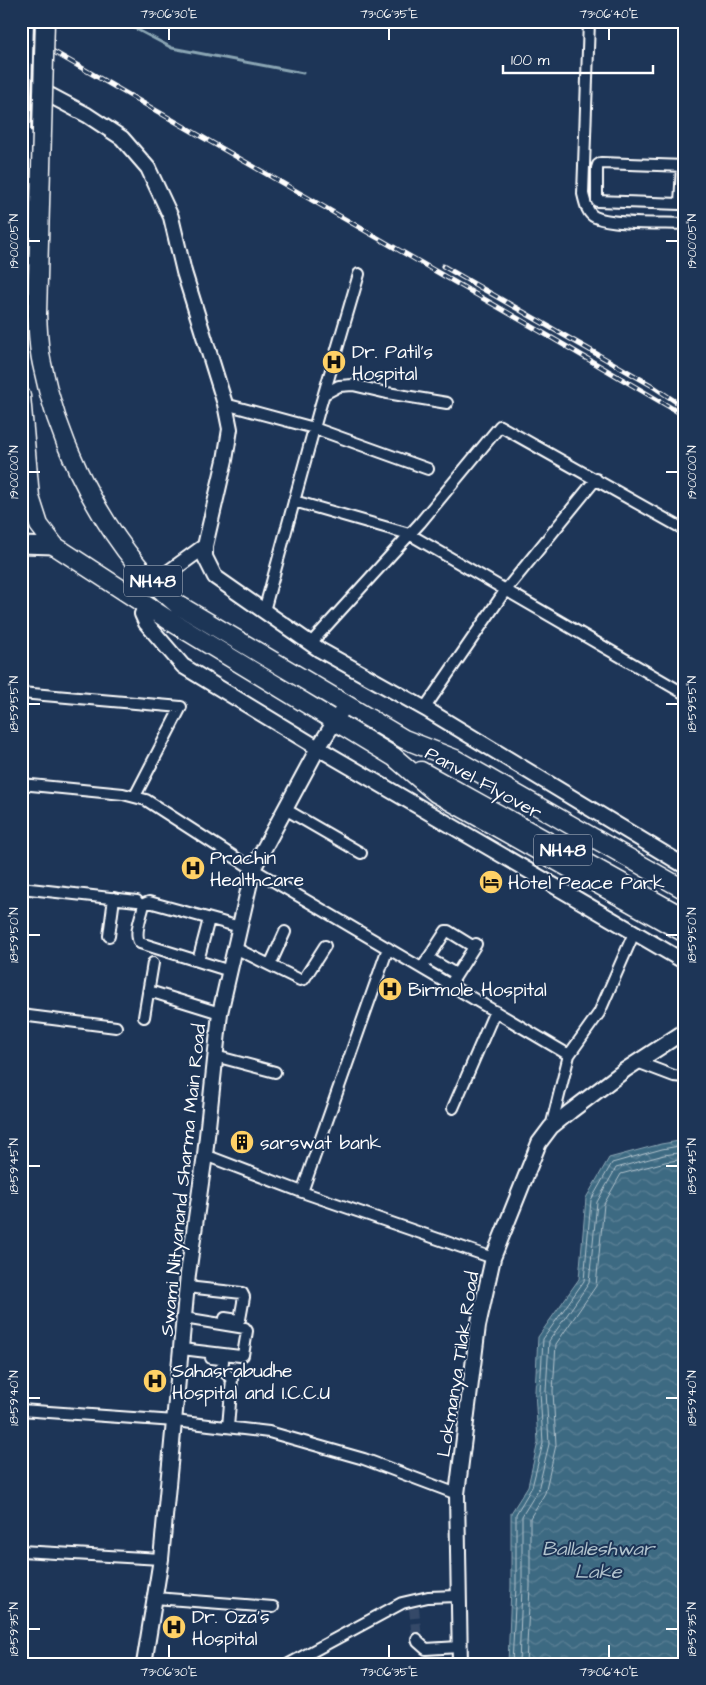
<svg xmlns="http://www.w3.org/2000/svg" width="706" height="1685" font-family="'Architects Daughter',sans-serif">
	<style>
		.water { fill: url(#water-waves); stroke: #8ba6b4 }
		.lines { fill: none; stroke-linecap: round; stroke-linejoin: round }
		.shore { stroke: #b2c3cd; stroke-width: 1 }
		.stream { stroke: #8ba6b4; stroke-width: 3 }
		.street-tunnel { stroke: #344968; stroke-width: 10; stroke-dasharray: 10 5; stroke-linecap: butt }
		.street-casing { stroke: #fff; stroke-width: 14 }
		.secondary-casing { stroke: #fff; stroke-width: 18 }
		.primary-casing { stroke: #fff; stroke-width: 19 }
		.highway-casing { stroke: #fff; stroke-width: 21 }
		.street { stroke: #1d3557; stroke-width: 10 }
		.secondary { stroke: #1d3557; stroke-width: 14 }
		.primary { stroke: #1d3557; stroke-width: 15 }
		.highway { stroke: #1d3557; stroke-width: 18 }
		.rail-casing { stroke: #fff; stroke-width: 5 }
		.rail { stroke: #1d3557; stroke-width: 3; stroke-dasharray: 9; stroke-linecap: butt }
		.highway-bridge-casing { stroke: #fff; stroke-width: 21; stroke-linecap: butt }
		.highway-bridge { stroke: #1d3557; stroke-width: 18 }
		.ticks { fill: none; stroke: #fff; stroke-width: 2 }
		.labels { text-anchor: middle; stroke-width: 4; stroke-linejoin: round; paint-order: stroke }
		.shield { fill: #1d3557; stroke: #bbc2cd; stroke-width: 1 }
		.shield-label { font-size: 18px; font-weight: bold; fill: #fff }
		.poi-label { font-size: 19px; fill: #fff; stroke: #1d3557; text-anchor: start }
		.street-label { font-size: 19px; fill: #fff; stroke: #1d3557 }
		.water-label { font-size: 20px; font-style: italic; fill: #b2c3cd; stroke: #1d3557 }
		.neatline { fill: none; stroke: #fff; stroke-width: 2 }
		.ticks-label { font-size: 12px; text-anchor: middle; fill: #fff }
	</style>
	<defs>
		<pattern id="water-waves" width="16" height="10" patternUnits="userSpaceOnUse" patternTransform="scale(1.25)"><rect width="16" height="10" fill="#3e6a82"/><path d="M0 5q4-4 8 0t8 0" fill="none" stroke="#5b8095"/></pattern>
	</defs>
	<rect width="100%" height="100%" fill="#1d3557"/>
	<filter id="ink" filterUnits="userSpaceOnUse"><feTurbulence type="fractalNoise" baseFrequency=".02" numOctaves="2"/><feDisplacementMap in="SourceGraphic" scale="10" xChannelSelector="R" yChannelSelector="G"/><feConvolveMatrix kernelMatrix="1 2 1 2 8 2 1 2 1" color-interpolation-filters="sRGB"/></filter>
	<g filter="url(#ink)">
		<path class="water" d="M685,1140V1664H508L511,1587V1513L528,1486L538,1442L535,1391L538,1337L579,1279L586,1198L609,1158L661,1144Z"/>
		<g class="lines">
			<path class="shore" d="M512,1664L516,1587V1514L532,1487L543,1443L540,1391L543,1339L584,1281L591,1200L612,1163L662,1149L685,1145
				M519,1664L522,1587V1516L538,1490L549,1444L546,1391L549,1341L589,1283L597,1202L616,1168L664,1155L685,1152
				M526,1664L530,1587V1518L545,1493L556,1445L553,1391L556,1344L596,1286L604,1204L621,1174L665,1162L685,1159"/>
			<path class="stream" d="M121,21L172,48L303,73"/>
			<path class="street-tunnel" d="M414,1608L417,1639"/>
			<g class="street-casing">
				<path id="street" d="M589,21L583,194C585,202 587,214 595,217C612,225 664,223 685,224
					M682,166L680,204L597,201V168L598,165L601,163L685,166
					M324,394L339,386L353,385L387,393L447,403
					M225,404L314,428L428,469
					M294,501L409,534L685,694
					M264,611L318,414L359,274
					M310,644L420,523L500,426L685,530
					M21,693L181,707L135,796
					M424,709L505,591L596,479
					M21,784L123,794L146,800L253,869L569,1055
					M285,809L361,853
					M21,888L137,901
					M109,936L114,898
					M235,948L300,980L304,979L325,946
					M428,958L456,974
					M198,961L209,919
					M270,965L285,932
					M422,968L446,931H448L474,947
					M230,971L140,943C133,934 142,915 144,904L149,902L240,927
					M450,985L476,944
					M149,991L220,1013
					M21,1015L116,1027
					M144,1017L153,963
					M215,1056L275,1072
					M637,1062L674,1076L685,1077
					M453,1108L495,1011
					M551,1127L569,1055L599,1013L634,933
					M205,1155L302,1192L493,1258
					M302,1192L388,948
					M187,1287L242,1293L244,1297L240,1319L238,1320L225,1318
					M182,1349L240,1356L243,1355L247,1331L245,1328L184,1318
					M211,1358L221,1359L223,1361L222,1370L232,1379L228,1427
					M21,1410L175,1421L269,1432L364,1459L457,1494
					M21,1551L161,1559
					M155,1598L273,1607
					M417,1639L418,1642L426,1649L459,1647
					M289,1664L402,1603L428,1597L458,1596"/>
			</g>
			<g class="secondary-casing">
				<path id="secondary" d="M21,80L87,115L122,138L148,168L171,217L184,272L225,404L230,429L225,460L205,546V557L215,577L320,650L429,711L685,866
					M154,583L205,546
					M147,606L142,614L146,623L183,666L318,748L685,962
					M144,1664L161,1559L188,1274L205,1155L220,1013L253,869L318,748L346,704
					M460,1664L457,1494L478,1326L493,1258L539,1143L551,1127L571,1111L625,1070L685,1031"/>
			</g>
			<g class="primary-casing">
				<path id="primary" d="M21,515L29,510L30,497
					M21,545L55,546"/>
			</g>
			<g class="highway-casing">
				<path id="highway" d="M37,314C38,330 38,347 42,364C56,435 92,510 138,566C150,580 163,592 177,604L404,739L455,759L685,890
					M21,396L30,497L39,525L55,546L167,619L394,757L436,793L685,933
					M421,771L685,918"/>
			</g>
			<use href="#street" class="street"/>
			<use href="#secondary" class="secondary"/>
			<use href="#primary" class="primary"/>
			<use href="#highway" class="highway"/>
			<g class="rail-casing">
				<path id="rail" d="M21,33L552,338L685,416
					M443,266L651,385L685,408"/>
			</g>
			<use href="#rail" class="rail"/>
			<g class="highway-bridge-casing">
				<path id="highway-bridge" d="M21,131L24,21
					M37,314L45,21"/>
			</g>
			<use href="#highway-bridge" class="highway-bridge"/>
		</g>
	</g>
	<path class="ticks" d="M169,28V40M389,28V40M609,28V40M28,241H40M666,241H678M28,472H40M666,472H678M28,704H40M666,704H678M28,935H40M666,935H678M28,1166H40M666,1166H678M28,1398H40M666,1398H678M28,1629H40M666,1629H678M169,1645V1658M389,1645V1658M609,1645V1658"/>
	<defs>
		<g id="hospital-disc" transform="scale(1.25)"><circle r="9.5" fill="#ffd166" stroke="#1d3557"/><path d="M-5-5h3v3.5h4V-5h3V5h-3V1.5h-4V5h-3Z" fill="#111"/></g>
		<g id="hotel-disc" transform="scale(1.25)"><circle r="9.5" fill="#ffd166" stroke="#1d3557"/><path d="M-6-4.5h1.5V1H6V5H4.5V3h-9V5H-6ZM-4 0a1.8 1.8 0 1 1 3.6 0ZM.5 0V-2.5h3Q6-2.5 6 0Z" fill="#111"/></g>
		<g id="building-disc" transform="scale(1.25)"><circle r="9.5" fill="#ffd166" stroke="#1d3557"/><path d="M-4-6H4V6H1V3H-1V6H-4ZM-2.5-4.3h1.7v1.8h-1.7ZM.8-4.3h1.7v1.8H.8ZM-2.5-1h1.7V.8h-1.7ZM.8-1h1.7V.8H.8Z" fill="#111"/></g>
	</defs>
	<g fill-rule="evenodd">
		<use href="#hospital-disc" x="334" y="362"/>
		<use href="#hospital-disc" x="193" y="868"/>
		<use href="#hotel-disc" x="491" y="882"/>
		<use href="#hospital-disc" x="390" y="989"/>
		<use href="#building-disc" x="242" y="1142"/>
		<use href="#hospital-disc" x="155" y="1381"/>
		<use href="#hospital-disc" x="174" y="1627"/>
	</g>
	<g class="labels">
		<g class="shield">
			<rect x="124" y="565.5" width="58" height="31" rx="4"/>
			<rect x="534" y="834.5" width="58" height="31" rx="4"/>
		</g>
		<g class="shield-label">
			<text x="153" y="587">NH48</text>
			<text x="563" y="856">NH48</text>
		</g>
		<g class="poi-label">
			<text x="352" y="358">Dr. Patil's<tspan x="352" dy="22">Hospital</tspan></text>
			<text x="210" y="864">Prachin<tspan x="210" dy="22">Healthcare</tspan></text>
			<text x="508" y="889">Hotel Peace Park</text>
			<text x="408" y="996">Birmole Hospital</text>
			<text x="260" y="1149">sarswat bank</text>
			<text x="172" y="1377">Sahasrabudhe<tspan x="172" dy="22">Hospital and I.C.C.U</tspan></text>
			<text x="192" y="1623">Dr. Oza's<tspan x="192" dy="22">Hospital</tspan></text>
		</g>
		<g class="street-label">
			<text transform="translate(484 782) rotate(29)" y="7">Panvel Flyover</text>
			<text transform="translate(182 1180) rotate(-84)" y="7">Swami Nityanand Sharma Main Road</text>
			<text transform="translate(457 1364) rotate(-81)" y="7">Lokmanya Tilak Road</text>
		</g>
		<g class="water-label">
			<text x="598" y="1555">Ballaleshwar<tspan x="598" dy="23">Lake</tspan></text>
		</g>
	</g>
	<rect width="706" height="1685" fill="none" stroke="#1d3557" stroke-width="55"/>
	<path d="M503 65v8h150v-8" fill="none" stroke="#ffffff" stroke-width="2.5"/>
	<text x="511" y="65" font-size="15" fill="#ffffff" stroke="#1d3557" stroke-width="4" paint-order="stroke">100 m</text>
	<rect x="28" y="28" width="650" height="1630" class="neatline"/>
	<g class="ticks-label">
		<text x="169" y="18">73°06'30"E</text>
		<text x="389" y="18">73°06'35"E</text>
		<text x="609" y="18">73°06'40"E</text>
		<text transform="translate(14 241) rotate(-90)" y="4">19°00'05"N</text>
		<text transform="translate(692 241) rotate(-90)" y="4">19°00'05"N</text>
		<text transform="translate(14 472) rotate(-90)" y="4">19°00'00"N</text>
		<text transform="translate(692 472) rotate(-90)" y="4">19°00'00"N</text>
		<text transform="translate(14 704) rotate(-90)" y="4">18°59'55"N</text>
		<text transform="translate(692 704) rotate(-90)" y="4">18°59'55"N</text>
		<text transform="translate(14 935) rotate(-90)" y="4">18°59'50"N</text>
		<text transform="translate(692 935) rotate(-90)" y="4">18°59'50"N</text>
		<text transform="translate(14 1166) rotate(-90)" y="4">18°59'45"N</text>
		<text transform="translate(692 1166) rotate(-90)" y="4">18°59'45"N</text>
		<text transform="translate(14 1398) rotate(-90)" y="4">18°59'40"N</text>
		<text transform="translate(692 1398) rotate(-90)" y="4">18°59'40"N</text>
		<text transform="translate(14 1629) rotate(-90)" y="4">18°59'35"N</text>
		<text transform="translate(692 1629) rotate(-90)" y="4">18°59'35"N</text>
		<text x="169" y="1676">73°06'30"E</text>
		<text x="389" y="1676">73°06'35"E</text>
		<text x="609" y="1676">73°06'40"E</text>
	</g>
</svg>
